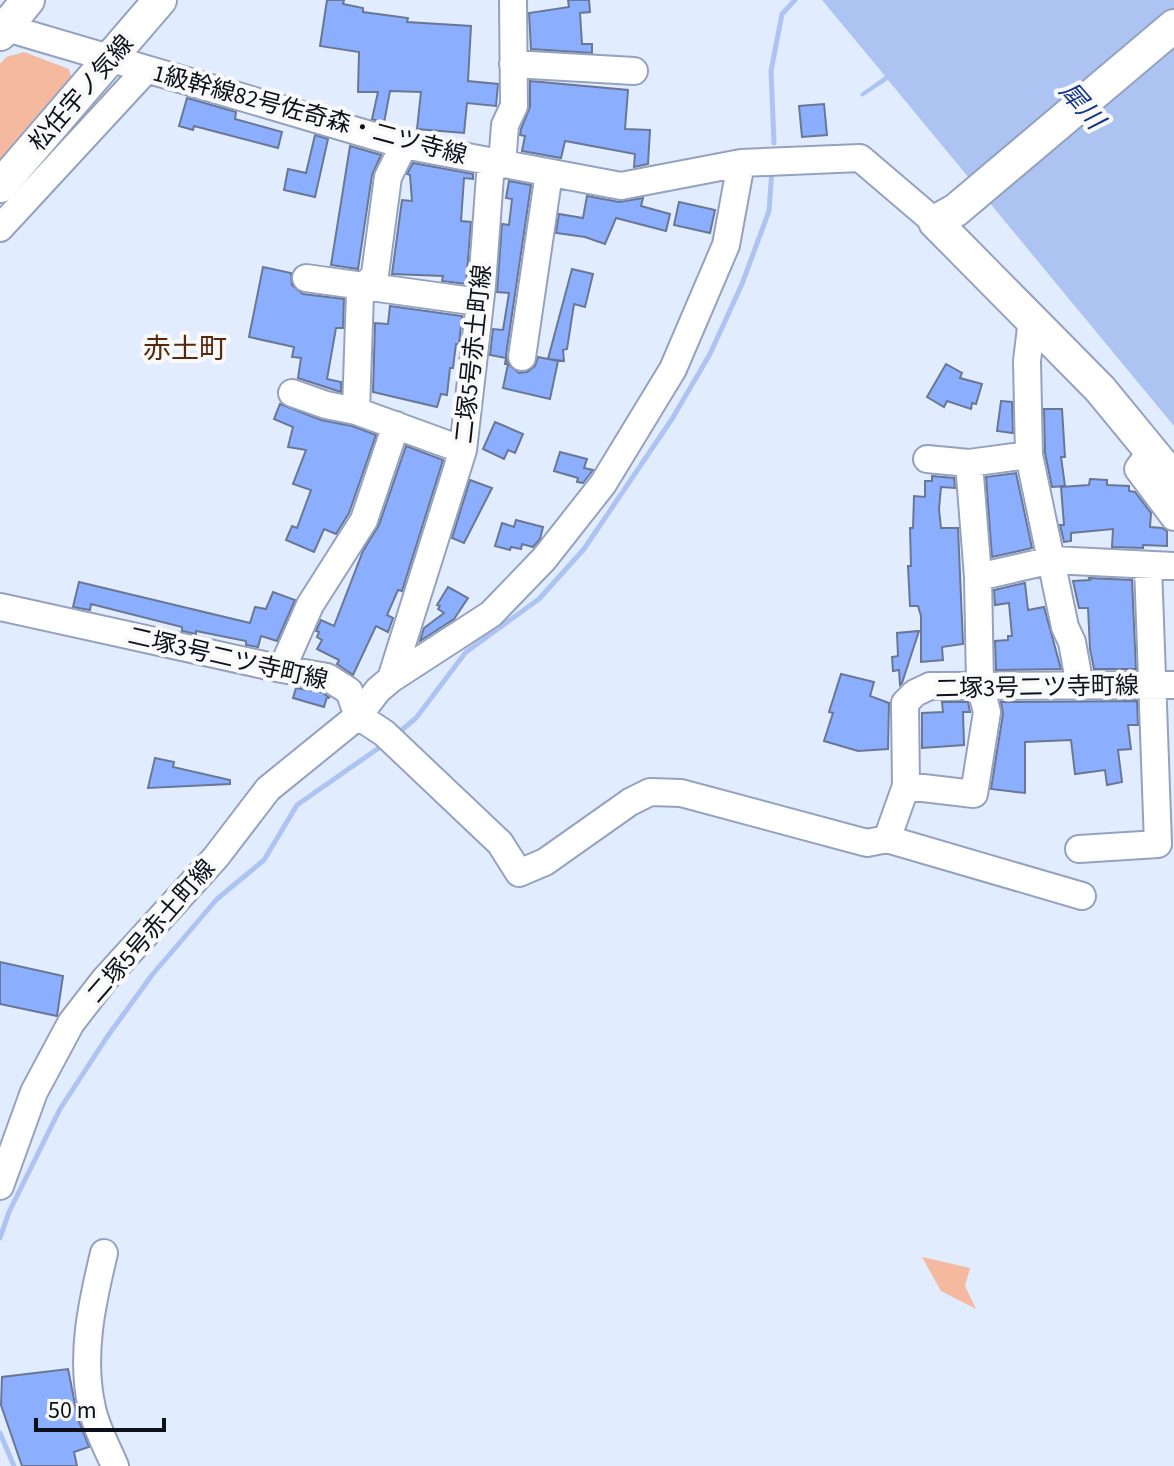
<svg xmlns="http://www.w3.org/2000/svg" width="1174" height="1466" font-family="'Source Sans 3','Noto Sans JP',sans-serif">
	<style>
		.green { fill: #f4b99e }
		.water { fill: #adc4f3 }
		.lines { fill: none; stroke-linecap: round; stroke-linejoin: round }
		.stream { stroke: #adc4f3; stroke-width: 5 }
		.building { fill: #8baffe; stroke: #6a7794; stroke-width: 2 }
		.minor-casing { stroke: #94a2c0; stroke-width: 30 }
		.major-casing { stroke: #94a2c0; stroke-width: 36 }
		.minor { stroke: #fff; stroke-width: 26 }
		.major { stroke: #fff; stroke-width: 32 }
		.labels { text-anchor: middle; stroke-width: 8; stroke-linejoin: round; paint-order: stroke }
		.street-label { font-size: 24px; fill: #0b101a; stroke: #f9f9f9 }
		.water-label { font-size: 26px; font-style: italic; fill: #133289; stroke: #f9f9f9 }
		.quarter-label { font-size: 28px; fill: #58280e; stroke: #f9f9f9 }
	</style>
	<rect width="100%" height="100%" fill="#e2ecff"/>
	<path class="green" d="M24,52L69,69L71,76L0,159V64L6,57Z
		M922,1257L970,1268L965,1286L976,1309L941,1291Z"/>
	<path class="water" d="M822,0H1174V426L888,80L862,97L860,94L885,76Z"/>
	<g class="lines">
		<path class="stream" d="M774,143L771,71L782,14L795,0
			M397,734L416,718L466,652L539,599L584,549L672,419L710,354L742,284L769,211L772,169
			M0,1238L9,1212L60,1109L107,1037L152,975L217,899L264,860L297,805L383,745
			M0,1433L14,1466"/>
	</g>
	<path class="building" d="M327,0H344L343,4L363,8V12L408,18L407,22L471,26L468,81L498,84L496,106L467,103L464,133L417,129L421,92L390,91L384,123L372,119L378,92H358L359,52L320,46Z
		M568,0H589L590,12L580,13L582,44H592V53L531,49L529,13L569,7Z
		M530,81L628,90L625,129L650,130L648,164L634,167L635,154L565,141L561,158L522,151L525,136L520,135L521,129L530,107Z
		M187,98L236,112L235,119L282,132L278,148L194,126L193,130L179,126Z
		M824,104L827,135L802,137L799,106Z
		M315,135L328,139L315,197L284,190L288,169L306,173Z
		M350,146L381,155L372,175L358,269L331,265Z
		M413,163L473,174V179L464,178L461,221L471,222L466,284L442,281L443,276L392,274L402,200L412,201L410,175L407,174Z
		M509,181L531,185L506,355L508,364H505L506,358L490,355L493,329L503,330L509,293L497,292L502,224L509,225L512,199L506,198Z
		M587,196L619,202L643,198L641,206L670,214L666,231L616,218L605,244L585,237L556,233L559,214L583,218Z
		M679,202L715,210L710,233L674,225Z
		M263,267L291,273L292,285L303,294L344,299L343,328H336L327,379L341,382V392L298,378L301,358L292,357L294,347L249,337Z
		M572,269L593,274L585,307L574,304L567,349L563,350L564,361L548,359Z
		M390,306L462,316L459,344H456L453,368H450L447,395L441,394L437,407L373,392L375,323L388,324Z
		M538,357L558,361L550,399L503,388L508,364L519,373L527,372L535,366Z
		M946,364L962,373L960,378L982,384L976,404L972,403L971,409L947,401L944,407L927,397Z
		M1001,401L1012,402L1013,433L997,431Z
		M280,404L321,420L352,426L376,435L349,513L336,534L324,529L314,552L286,540L292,526L297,528L311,490L293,484L306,450L288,447L293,427L274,419Z
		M1044,409H1062L1065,457H1061L1065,486L1052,487L1045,453Z
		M495,422L523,434L515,453L508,450L504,459L483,449Z
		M406,446L443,460L402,591L398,590L387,615L393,618L388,632L376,626L353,675L337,664L339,660L317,649L322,640L317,637L319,632L316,631L321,620L334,626L363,551L379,525Z
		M560,452L587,459L584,468L593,470L583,483L577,482L578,478L554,471Z
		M1016,473L1032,548L992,557L986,477Z
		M932,476L954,478L955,488L941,487L939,509L941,528H958L963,644L942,647L943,660L921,662V616L918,606H910L908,566H911L910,528H913L914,496L925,497V481H932Z
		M1090,479L1107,480V485L1129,486V491L1135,492L1151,513L1150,527L1162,528L1167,531V546L1143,545V548L1112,547L1113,529L1071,533V541L1064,542L1060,525H1064L1061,487L1089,485Z
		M470,480L492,488L464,543L452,538Z
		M516,520L543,527L540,539L533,547L522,544L521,549L511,547L510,550L495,546L502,523L514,527Z
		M1089,578L1132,580L1136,669H1094L1090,649L1088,608H1079L1073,581L1090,580Z
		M79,582L250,623L255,607L266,609L273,592L295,600L277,641L261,636L258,647L246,645V641L196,631V634L182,631V627L91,604L90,610L73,607Z
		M1025,583L1028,610L1044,607L1061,669L996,670L995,641L1008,640V636H1012L1009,603L995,605L994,590Z
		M448,587L468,598L454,619L420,641L424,628L444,613L438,609L440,606L437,605Z
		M919,631L902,683L900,685L899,670L893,671L892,657L898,656L897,633Z
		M841,674L874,682L870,696L889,703L888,749L858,751L824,741L833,713L829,712Z
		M296,688L321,692L330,698L327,697L324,707L293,698Z
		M1137,701L1138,725H1128L1131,749L1118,750L1122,782L1107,785L1105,770L1075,774L1071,740L1025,742V793L991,789L1003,714L1001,702Z
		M942,702H968L970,712H963L964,745L922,748V713L943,712Z
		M155,758L174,762L173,767L230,780V784L148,788Z
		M0,962L63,976L57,1016L0,1004Z
		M68,1369L78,1419L89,1447L74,1452L77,1466H22L1,1405L2,1377Z"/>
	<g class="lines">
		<g class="minor-casing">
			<path id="minor" d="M0,26L404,145L621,186L741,163L860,158L935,222
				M513,64L634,71
				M502,165L505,125L514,106L513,0
				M0,228L146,70
				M306,278L479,302
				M522,357L549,173
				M292,393L326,405L356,411L463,450
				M356,411L360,293L375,274L388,177L404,145
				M1151,451L1138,469L1174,517
				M1029,455L1065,627L1072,642L1080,686
				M927,459L969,463
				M978,577L1052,560L1174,566
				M0,607L282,669L327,677L349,691L358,716L384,733L500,843L519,873L545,862L630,802L650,792L681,793L867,843L887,839L906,786L905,703L915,693L930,686L1174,685
				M282,669L310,605L364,520L396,425
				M391,679L463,450L482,285L491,162
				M906,786L974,794L987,712L980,685L978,577L969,463L1029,455L1027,361L1032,319
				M887,839L1082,896
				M1079,849L1158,844L1148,566
				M0,1186L34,1092L71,1023L105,979L216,857L268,789L358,716L378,690L391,679L491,614L544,559L603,484L673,369L726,245L741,163
				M104,1253C92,1303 80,1356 92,1408C96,1428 107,1447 115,1466"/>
		</g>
		<g class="major-casing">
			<path id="major" d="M1174,26L956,210L935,222L1100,389L1174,479
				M0,34L28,0
				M0,186L160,0"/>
		</g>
		<use href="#minor" class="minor"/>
		<use href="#major" class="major"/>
	</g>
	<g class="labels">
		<g class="street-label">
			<text transform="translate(81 93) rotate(-49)" y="8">松任宇ノ気線</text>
			<text transform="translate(310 114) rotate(15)" y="8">1級幹線82号佐奇森・二ツ寺線</text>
			<text transform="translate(473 354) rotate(-84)" y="8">二塚5号赤土町線</text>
			<text transform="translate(228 658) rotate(13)" y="8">二塚3号二ツ寺町線</text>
			<text transform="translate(1037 687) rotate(-1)" y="8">二塚3号二ツ寺町線</text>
			<text transform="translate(151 931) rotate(-49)" y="8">二塚5号赤土町線</text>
		</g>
		<g class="water-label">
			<text transform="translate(1082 105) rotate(49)" y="9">犀川</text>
		</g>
		<g class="quarter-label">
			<text x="185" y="358">赤土町</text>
		</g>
	</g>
	<path d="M36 1418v12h128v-12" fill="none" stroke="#0b101a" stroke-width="4"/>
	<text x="48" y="1418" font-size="24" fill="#0b101a" stroke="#f9f9f9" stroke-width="6" paint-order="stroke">50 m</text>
</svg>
